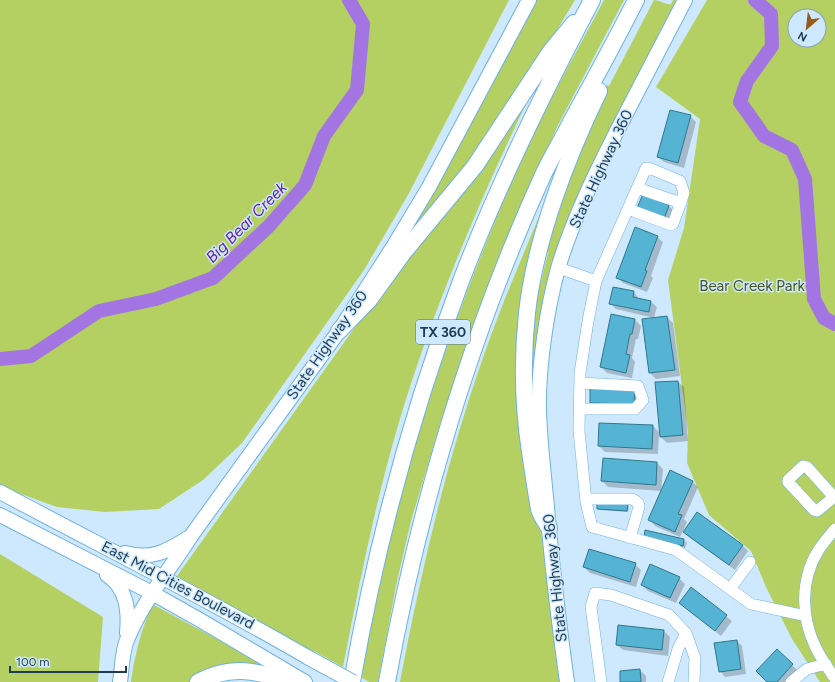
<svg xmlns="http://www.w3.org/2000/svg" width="835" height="682" font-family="Figtree,sans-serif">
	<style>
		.green { fill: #b4d062; fill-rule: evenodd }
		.shadow { fill: #0003 }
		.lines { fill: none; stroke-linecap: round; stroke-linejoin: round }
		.river { stroke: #a375e2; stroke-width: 14 }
		.building { fill: #55b4d3; stroke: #2e778e }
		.minor-casing { stroke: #6eb1e3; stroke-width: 12 }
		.major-casing { stroke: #6eb1e3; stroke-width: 16 }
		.highway-casing { stroke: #6eb1e3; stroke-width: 18 }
		.minor { stroke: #fff; stroke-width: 11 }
		.major { stroke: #fff; stroke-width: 14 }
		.highway { stroke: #fff; stroke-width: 16 }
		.major-bridge-casing { stroke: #6eb1e3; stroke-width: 16; stroke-linecap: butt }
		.major-bridge { stroke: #fff; stroke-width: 14 }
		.labels { text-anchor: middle; stroke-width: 3; stroke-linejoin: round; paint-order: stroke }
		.shield { fill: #cee9fd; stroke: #546f84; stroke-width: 1 }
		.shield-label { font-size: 14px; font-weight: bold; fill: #1f3b50 }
		.street-label { font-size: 15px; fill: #1f3b50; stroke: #cee9fd }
		.park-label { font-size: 15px; fill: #485622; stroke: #cee9fd }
		.water-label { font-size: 16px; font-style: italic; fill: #6421a3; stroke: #cee9fd }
	</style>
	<rect width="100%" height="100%" fill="#cee9fd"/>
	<path class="green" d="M0,0H509L408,195L364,270L242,443L203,480L159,509L105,512L57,507L13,491L0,485Z
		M535,0H575L503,119L416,230L407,234Z
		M604,0H624L557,127L496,265L468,340L441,421L411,521L396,586L378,682H369L361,677C369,638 375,598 385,560C415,432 457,308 509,188C536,123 571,62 604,0Z
		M654,0C660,0 665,5 671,4L673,0H681L557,258L532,419L531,365L533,333L537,297L548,253L546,246L585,132L607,85L609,86Z
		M707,0H835V682H820L792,639L766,587L751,551L709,515L687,463L688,432L668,280L684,228L700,119L656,87ZM795,16H819V40H795Z
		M527,102C477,206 432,312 399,422C375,503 359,585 343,667L314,651L312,653L178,580L177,576L363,316Z
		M553,183L524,310L540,527L552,599L561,682H400C421,570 447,459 485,352C505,295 530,239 553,183Z
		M0,554L103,617L98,682H0Z
		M154,605L263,664L260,668L191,682H131C133,664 143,618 154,605Z"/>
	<path class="shadow" d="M690,116L696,122L684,168L664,162L658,157Z
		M643,196L669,206L675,212L670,224Z
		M657,237L663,242L651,276L653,278L647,292L623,283L617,277Z
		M613,288L634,292L639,299L651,302L657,307L654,318L616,309L610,303Z
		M612,315L635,320L641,326L638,339H636L632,358L635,362L632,378L607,373L601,367Z
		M667,317L673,323L680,376L656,379L650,373L643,320Z
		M678,382L684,387L688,441L667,443L661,437Z
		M634,391L640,397V410L596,409L591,403Z
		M653,426L659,432L658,454L605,452L599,446Z
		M657,463L663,469L661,491L608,487L602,481Z
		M692,481L698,487L684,519L687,522L680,537L655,526L650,520Z
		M627,505L629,507L628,512L600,510L598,509Z
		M646,531L684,540L687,543L685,548L647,539Z
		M684,532L742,545L748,551L735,570L690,538Z
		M635,564L641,570L636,587L590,573L584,567Z
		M679,578L685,584L676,603L648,591L642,585Z
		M691,589L732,621L721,636L680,603Z
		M619,626L664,631L670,637L668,656L623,650L617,645Z
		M737,641L742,646L746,674L725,677L720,671Z
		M777,650L798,671L788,682H768Z
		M640,670L646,676V682H621Z"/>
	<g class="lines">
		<path class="river" d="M755,0L771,14L772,46L747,81L740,102L764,136L792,150L805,179L814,299L824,318L835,324
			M0,359L31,356L99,311L156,299L213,278L269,226L305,185L324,136L357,90L363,24L349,0"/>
	</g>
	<path class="building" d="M670,110L691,115L678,163L657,157Z
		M643,194L669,205L664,219L637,208Z
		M635,227L658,236L645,270L647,271L641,287L616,278Z
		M613,287L634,291L633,297L651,301L649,312L609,304Z
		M611,314L635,319L632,334H630L626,354L630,355L626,373L600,367Z
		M667,316L675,370L649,373L642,319Z
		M678,381L683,435L660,437L655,382Z
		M590,389L635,390L634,404L590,403Z
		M599,423L653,425L652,449L598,446Z
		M603,458L657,462L656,485L601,481Z
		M670,470L693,481L678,514L682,515L675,532L648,520Z
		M597,502L628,504L627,511L597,509Z
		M697,512L743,545L729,565L683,532Z
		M645,530L684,539L683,546L644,537Z
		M589,549L636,563L630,582L583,567Z
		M650,564L680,577L670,598L641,585Z
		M691,587L727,615L715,631L679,603Z
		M618,625L664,630L662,650L616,645Z
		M737,640L741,669L719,672L714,643Z
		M777,649L793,664L777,682H767L756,671Z
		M640,669L641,682H620V671Z"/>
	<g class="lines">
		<g class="minor-casing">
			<path id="minor" d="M637,188L681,203
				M628,209L671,225L673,224L684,193L680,181L649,168H646L596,281L588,321L580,373L579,431L586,502L592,527L676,550L751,604L806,616
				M559,268L596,281
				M580,409H635L643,400L638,386L580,383
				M834,497L817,511L814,510L788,482V480L803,466L807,467L834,497L835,498
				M586,499H632C636,501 639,502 639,507L630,538
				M835,529C829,536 823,543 818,551C800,580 801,618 816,648C821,659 829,669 835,679
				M730,589L750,562
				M601,682L591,607L595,593L611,595L669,615L686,633L695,658L694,682
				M668,682L678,649L686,633
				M791,682L807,669L826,664"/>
		</g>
		<g class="major-casing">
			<path id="major" d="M0,492C103,547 208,599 309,658
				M0,515L152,593L200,620L305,682
				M125,553C151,560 166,552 188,538
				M107,575C127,588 129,611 127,633
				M120,682C122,669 122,651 127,640C142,602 170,570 191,536L339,331L393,247L429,187L529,0
				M567,682C559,624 552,566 547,507C544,475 540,443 539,411C538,367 547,307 559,265C574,217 596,172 619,127C641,85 663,42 685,0"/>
		</g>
		<g class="highway-casing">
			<path id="highway" d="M339,331L369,300L403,253L475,166L551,51L574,23
				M549,528C546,522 541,516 539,509C538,503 537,497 536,491C534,478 532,465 530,452C523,406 522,359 527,313C535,240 567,157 599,91
				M198,682C234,663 257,672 294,682
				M352,682C376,545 412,411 461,281C498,184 544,91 592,0
				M387,682C419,506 469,338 543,175C552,156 563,138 572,120C594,80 616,40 636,0"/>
		</g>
		<use href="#minor" class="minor"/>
		<use href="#major" class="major"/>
		<use href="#highway" class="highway"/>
		<g class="major-bridge-casing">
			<path id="major-bridge" d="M309,658L353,682"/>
		</g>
		<use href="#major-bridge" class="major-bridge"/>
	</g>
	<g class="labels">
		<rect class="shield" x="416" y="320" width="54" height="24" rx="3"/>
		<g class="shield-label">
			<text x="443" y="337">TX 360</text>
		</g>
		<g class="street-label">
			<text transform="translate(601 169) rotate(-65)" y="5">State Highway 360</text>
			<text transform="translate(327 345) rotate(-55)" y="5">State Highway 360</text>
			<text transform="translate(555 578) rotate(-96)" y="5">State Highway 360</text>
			<text transform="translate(178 585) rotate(28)" y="5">East Mid Cities Boulevard</text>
		</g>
		<g class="park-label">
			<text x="752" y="291">Bear Creek Park</text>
		</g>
		<g class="water-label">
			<text transform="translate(246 222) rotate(-45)" y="6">Big Bear Creek</text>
		</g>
	</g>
	<g transform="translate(807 28) rotate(208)"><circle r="19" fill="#cee9fd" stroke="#88a3b8"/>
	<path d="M0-3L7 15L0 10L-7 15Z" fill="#965a1b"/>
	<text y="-6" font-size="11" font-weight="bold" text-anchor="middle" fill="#1f3b50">N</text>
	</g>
	<path d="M10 666v6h116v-6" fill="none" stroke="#1f3b50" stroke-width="2"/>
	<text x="16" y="666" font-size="12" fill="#1f3b50" stroke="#cee9fd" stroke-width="3" paint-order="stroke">100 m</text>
</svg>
